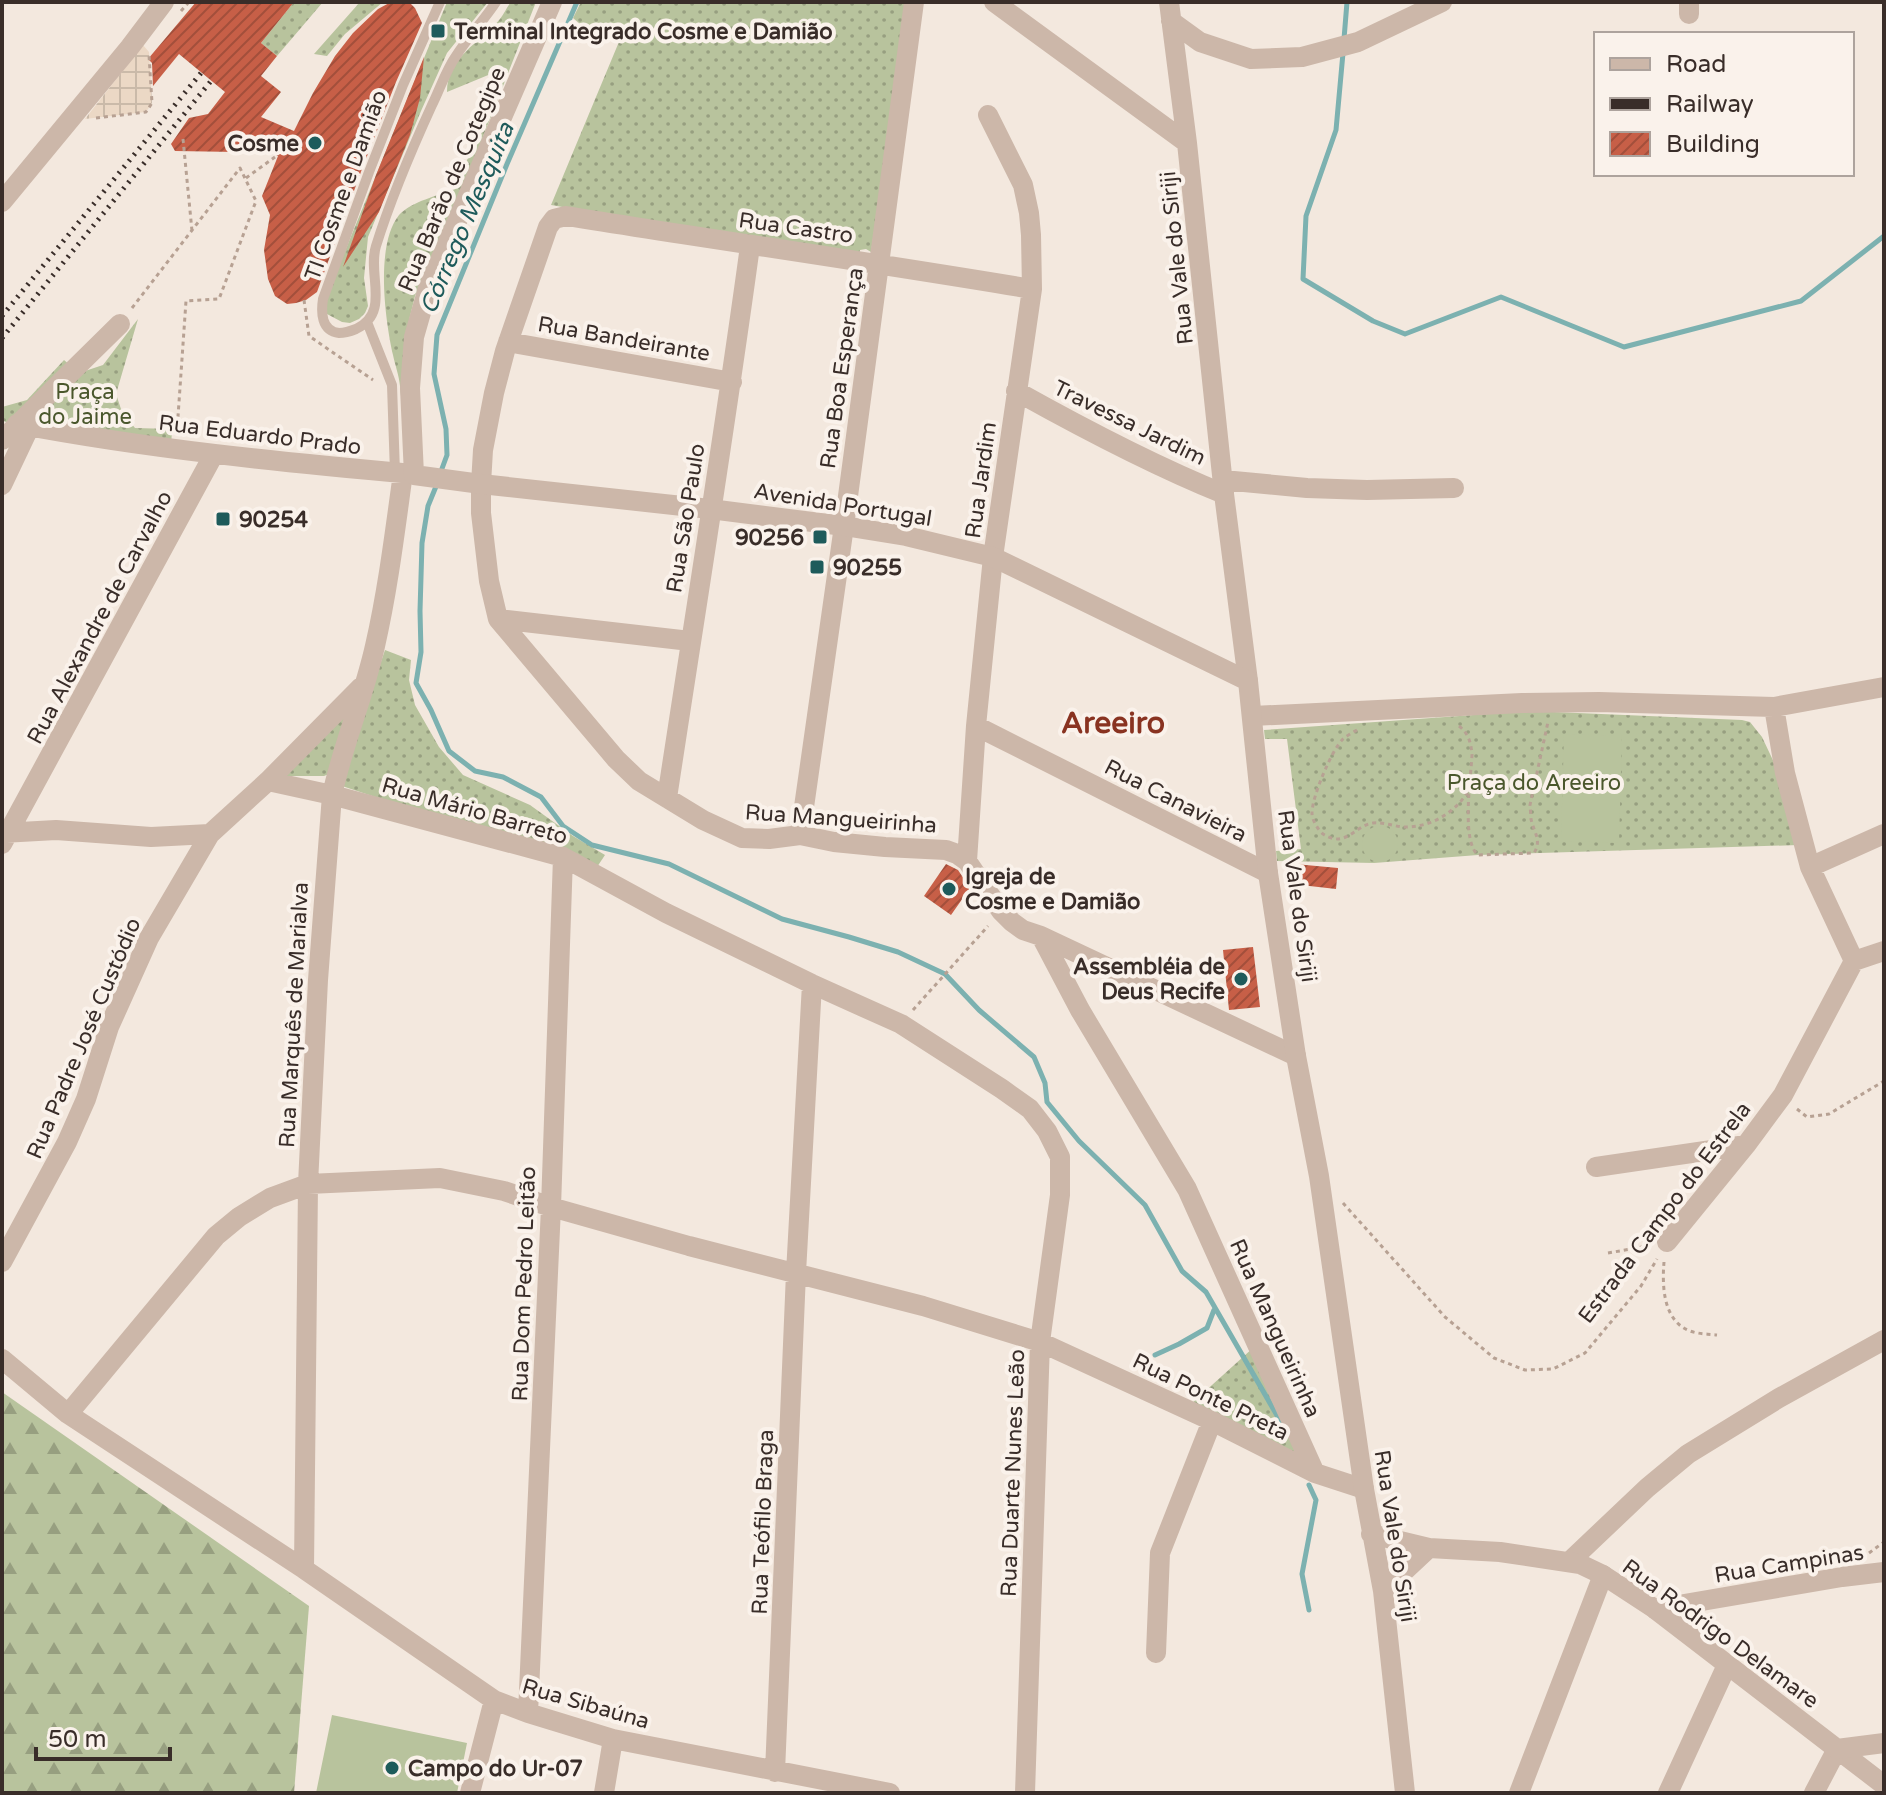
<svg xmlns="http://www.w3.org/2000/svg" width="1886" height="1795" font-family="'Varela Round',sans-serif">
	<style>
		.grass { fill: url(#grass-dots) }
		.forest { fill: url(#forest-firs) }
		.pitch { fill: #b8c39d }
		.plaza { fill: url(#plaza-grid) }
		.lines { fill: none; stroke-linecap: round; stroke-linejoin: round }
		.stream { stroke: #7cb1b0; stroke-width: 5 }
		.building { fill: url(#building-hatch) }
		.path { stroke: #b7a193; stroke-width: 3; stroke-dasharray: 4 4; stroke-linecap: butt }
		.service { stroke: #ccb7a9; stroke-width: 10 }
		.minor { stroke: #ccb7a9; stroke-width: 20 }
		.tertiary { stroke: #ccb7a9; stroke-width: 20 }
		.rail { stroke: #392d29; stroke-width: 5; stroke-dasharray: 2 6; stroke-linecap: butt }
		.poi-dot { fill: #1e5b5b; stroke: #faf2eb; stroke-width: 3 }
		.labels { text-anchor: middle; stroke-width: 8; stroke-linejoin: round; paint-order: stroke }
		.poi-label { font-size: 22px; font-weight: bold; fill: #392d29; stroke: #faf2eb; text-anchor: start }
		.street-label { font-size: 22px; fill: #392d29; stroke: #faf2eb }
		.park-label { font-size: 22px; fill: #4a572c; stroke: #faf2eb }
		.water-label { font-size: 24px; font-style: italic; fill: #1e5b5b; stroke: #faf2eb }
		.district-label { font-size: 30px; font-weight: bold; fill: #893321; stroke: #faf2eb }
	</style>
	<defs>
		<pattern id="grass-dots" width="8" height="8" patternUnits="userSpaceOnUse" patternTransform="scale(2)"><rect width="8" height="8" fill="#b8c39d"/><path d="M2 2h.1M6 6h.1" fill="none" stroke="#979f80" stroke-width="1.8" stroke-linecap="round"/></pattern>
		<pattern id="forest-firs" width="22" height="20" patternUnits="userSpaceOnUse" patternTransform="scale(2)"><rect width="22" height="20" fill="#b8c39d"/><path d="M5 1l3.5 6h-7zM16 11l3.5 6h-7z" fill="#979f80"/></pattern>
		<pattern id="plaza-grid" width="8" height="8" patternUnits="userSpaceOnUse" patternTransform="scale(2)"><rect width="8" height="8" fill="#ebd8c5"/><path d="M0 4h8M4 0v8" fill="none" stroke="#cabaa9"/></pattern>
		<pattern id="building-hatch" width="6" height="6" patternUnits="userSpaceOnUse" patternTransform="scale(2)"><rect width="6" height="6" fill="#c75f47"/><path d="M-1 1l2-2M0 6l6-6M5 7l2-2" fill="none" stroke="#a34f3b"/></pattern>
	</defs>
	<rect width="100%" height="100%" fill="#f3e8de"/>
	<path class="grass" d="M294,2H323L277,56L261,43Z
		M360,2H383L345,34L327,56L314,54Z
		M447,2H488L447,53L421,111L368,237L364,278L368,306L365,313L359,319L350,323L342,322L327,314V295Z
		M511,2H536L468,175L415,296L404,341V442C403,423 402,404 400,386C399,375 395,365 393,355C385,320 375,245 399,215C412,201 438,196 455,189L503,74L498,71L447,92C447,57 480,43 500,19C504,14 507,7 511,2Z
		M581,2H908L871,252L866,249L860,250L858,258L551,205L621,37L601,26L592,34L573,18Z
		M138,319L116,394L122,412L135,428L172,429L171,448L17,428L2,420V407L27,400L64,360L79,373L103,365Z
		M385,650L411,660L409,680L415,705L439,747L463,775L530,805L573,836L605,855L595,870L339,785Z
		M347,710L329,774L324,776H285Z
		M1531,711L1742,720L1750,722L1762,737L1786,788L1798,845L1478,855L1374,863L1277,861L1276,851L1301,849L1287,739H1265L1264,730Z
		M1254,1347L1302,1456L1191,1404Z"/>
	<path class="forest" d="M2,1392L309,1606L294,1793H2Z"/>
	<path class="pitch" d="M1564,734L1622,736L1619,843L1561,841Z
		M1362 844a18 18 0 1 1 36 0a18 18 0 1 1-36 0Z
		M332,1715L467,1743L457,1793H316Z"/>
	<path class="plaza" d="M143,45L149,52L152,103L146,112L85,119Z"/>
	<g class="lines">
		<path class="stream" d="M1344,39L1347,2
			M1343,53L1336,130L1306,216L1303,279L1373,321L1405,334L1501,297L1624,347L1801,301L1884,236
			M440,474L447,455L446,429L434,374L437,335L507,164L577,2
			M437,484L428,506L422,543L420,611L421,652L416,683L431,710L449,751L475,771L503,777L541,797L563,826L592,845L669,864L782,919L849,937L898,952L945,974L979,1010L1034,1057L1045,1083L1047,1102L1079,1141L1145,1205L1182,1271L1206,1292L1282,1424
			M1155,1355L1179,1344L1207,1328L1214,1310
			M1309,1485L1316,1500L1302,1574L1309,1610"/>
	</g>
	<path class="building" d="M196,2H294L261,43L277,56L261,76L281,92L261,117L294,131L313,93L335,56L353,33L378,9L391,2L410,3L415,8L422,23L396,82L362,169L317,292L306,300L296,303L287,304L275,296L268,279L264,250L270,215L262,196L278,156L245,139L236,152L175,151L171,144L189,118L208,114L225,92L179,54L153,86L152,63L148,59Z
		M424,57L420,98L410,135L379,212L343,267L376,175Z
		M946,864L958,870L970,888L951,915L924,896Z
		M1295,864L1338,868L1336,889L1292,884Z
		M1253,947L1260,1007L1229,1010L1223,950Z"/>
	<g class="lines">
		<path class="path" d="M181,11L189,2
			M96,118L146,112L152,103L149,55
			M183,139L192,231
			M246,178L275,157
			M304,300L309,336L373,380
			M132,308L240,168L256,201L219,299L186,301L177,431
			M1459,726C1469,734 1471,743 1472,755C1471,777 1461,841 1478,855L1534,853C1542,840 1534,833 1531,819C1531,817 1530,806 1530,805L1548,722
			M1357,730C1352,733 1346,736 1342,740C1331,752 1312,797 1312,813C1312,820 1318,830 1323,834C1346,849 1355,825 1373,823C1384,822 1393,826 1403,827C1431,828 1456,812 1469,790
			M913,1010L988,926
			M1797,1109L1807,1117L1829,1114L1884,1081
			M1343,1203L1445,1317L1494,1358L1525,1370L1553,1369L1585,1353L1641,1286L1657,1259
			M1608,1253L1648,1246
			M1664,1262C1662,1286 1663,1321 1690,1331C1698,1334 1708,1334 1717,1335
			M1869,1553L1884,1542"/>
		<path class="service" d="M440,2L403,85L369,172L323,299C321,312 321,331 339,333C345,333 351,331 356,329C391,313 367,274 376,246C391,198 411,151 432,105C440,89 446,70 456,56C468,37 484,20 496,2
			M367,322L392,385L395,473"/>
		<path class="minor" d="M994,2L1187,143
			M1169,2L1187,143L1224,494L1248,681
			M1689,2V14
			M1171,21L1200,42L1251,59L1302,57L1358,42L1442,2
			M1032,289C877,263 722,241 566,216L554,219L548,227L505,351L494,393L483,450L481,484V513L489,581L498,619L616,759L639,781L703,820L742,838L769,839L800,835L834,842L885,847L946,850L957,854L967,861L1001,911L1012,922L1023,930L1041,936L1296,1056
			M508,342L732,382
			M1016,391C1084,429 1152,465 1224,494
			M17,424C148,449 281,462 413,474
			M2,440L120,324
			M1223,480L1307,488L1367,490L1454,488
			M2,485L30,426
			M498,619L690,641
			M1774,707L1785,773L1810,867L1854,961
			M1253,716L1522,703L1599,702L1774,707L1884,687
			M976,726L1268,873
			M268,781L332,795L563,857L666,913L812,984L901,1024L1002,1089L1030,1109L1047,1131L1060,1157V1195L1040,1342L1025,1793
			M667,798C695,614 725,430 750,246
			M2,833L56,830L151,837L210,834
			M800,835L844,526L914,2
			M2,844L214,454
			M967,861L976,726L993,557L1032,289L1031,235L1029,213L1023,185L988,115
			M1810,867L1884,834
			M1041,936L1080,1010L1187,1189L1315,1473
			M1854,961L1884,951
			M1596,1167L1746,1145
			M1667,1242L1746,1145L1783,1095L1854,961
			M2,1262L67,1142L86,1099L109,1027L149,938L210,834L268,781L361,687
			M2,1359L68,1414L304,1569L494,1700L528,1713L613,1739L890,1793
			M68,1414L216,1236L239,1217L270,1198L308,1184L440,1178L504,1191L551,1207L689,1246L923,1306L1040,1342L1212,1421L1315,1473L1364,1489
			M1569,1562L1647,1488L1688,1454L1779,1398L1884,1340
			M304,1569L308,1184L318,980L332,795C343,744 364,696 375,646C388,589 395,531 403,473
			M1655,1609L1842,1577L1884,1572
			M1156,1653L1160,1553L1212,1421
			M528,1713L551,1207L563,857
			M775,1772L796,1273L812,984
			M470,1793L494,1700
			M604,1793L613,1739
			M1519,1793L1603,1575
			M1668,1793L1727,1665
			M1814,1793L1837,1749L1884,1785"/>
		<path class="tertiary" d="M552,2L428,288L414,337L410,388L414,475L481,484L710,509L844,526L906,536L993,557L1248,681L1268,873L1296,1056L1319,1176L1364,1489L1383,1591L1405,1793
			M2,202L130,47L164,2
			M1371,1534L1429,1548L1500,1552L1580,1564L1603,1575L1655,1609L1837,1749L1884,1743
			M1383,1591L1429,1548"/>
		<path class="rail" d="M2,316L201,73
			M2,338L211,81"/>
	</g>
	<g class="poi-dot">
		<rect x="430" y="23" width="16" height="16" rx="4"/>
		<circle cx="315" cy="143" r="8"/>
		<rect x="215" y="511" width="16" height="16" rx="4"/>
		<rect x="812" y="529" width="16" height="16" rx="4"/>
		<rect x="809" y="559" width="16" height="16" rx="4"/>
		<circle cx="949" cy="889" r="8"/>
		<circle cx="1241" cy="979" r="8"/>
		<circle cx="392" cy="1768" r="8"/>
	</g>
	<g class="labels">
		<g class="poi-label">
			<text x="454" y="39">Terminal Integrado Cosme e Damião</text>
			<text x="299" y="151" text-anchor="end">Cosme</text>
			<text x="239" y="527">90254</text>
			<text x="804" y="545" text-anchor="end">90256</text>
			<text x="833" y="575">90255</text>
			<text x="965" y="884">Igreja de<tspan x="965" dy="25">Cosme e Damião</tspan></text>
			<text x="1225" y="974" text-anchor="end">Assembléia de<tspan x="1225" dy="25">Deus Recife</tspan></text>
			<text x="408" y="1776">Campo do Ur-07</text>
		</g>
		<g class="street-label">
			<text transform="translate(451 179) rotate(-67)" y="8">Rua Barão de Cotegipe</text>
			<text transform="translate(345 185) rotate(-70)" y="8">TI Cosme e Damião</text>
			<text transform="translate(796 227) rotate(8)" y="8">Rua Castro</text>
			<text transform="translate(1176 258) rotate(-96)" y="8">Rua Vale do Siriji</text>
			<text transform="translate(624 338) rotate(10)" y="8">Rua Bandeirante</text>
			<text transform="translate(841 368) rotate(-82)" y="8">Rua Boa Esperança</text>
			<text transform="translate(1130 422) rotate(26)" y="8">Travessa Jardim</text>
			<text transform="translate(260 434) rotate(7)" y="8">Rua Eduardo Prado</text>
			<text transform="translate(980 480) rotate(-82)" y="8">Rua Jardim</text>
			<text transform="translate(843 504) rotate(9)" y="8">Avenida Portugal</text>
			<text transform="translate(685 518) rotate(-81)" y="8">Rua São Paulo</text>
			<text transform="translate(99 617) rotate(-62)" y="8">Rua Alexandre de Carvalho</text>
			<text transform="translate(1176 800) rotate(27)" y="8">Rua Canavieira</text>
			<text transform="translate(475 810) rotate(16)" y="8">Rua Mário Barreto</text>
			<text transform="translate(841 818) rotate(4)" y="8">Rua Mangueirinha</text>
			<text transform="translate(1298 896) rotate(82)" y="8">Rua Vale do Siriji</text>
			<text transform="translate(293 1015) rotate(-87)" y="8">Rua Marquês de Marialva</text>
			<text transform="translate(83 1038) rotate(-67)" y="8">Rua Padre José Custódio</text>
			<text transform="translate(1664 1212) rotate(-53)" y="8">Estrada Campo do Estrela</text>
			<text transform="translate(523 1284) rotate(-88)" y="8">Rua Dom Pedro Leitão</text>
			<text transform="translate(1276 1328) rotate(66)" y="8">Rua Mangueirinha</text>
			<text transform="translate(1211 1396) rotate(26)" y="8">Rua Ponte Preta</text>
			<text transform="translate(1012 1473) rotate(-88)" y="8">Rua Duarte Nunes Leão</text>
			<text transform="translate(762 1522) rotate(-88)" y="8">Rua Teófilo Braga</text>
			<text transform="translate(1396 1536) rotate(81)" y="8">Rua Vale do Siriji</text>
			<text transform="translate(1789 1563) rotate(-9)" y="8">Rua Campinas</text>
			<text transform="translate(1721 1633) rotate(36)" y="8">Rua Rodrigo Delamare</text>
			<text transform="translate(586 1703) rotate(16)" y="8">Rua Sibaúna</text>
		</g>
		<g class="park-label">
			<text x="85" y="399">Praça<tspan x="85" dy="25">do Jaime</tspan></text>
			<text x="1534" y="790">Praça do Areeiro</text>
		</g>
		<g class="water-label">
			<text transform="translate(467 218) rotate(-67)" y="8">Córrego Mesquita</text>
		</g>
		<g class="district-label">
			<text x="1113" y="733">Areeiro</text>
		</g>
	</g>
	<rect width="1886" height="1795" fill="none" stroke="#392d29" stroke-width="8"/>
	<rect x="1594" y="32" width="260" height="144" fill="#faf2eb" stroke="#ada39d" stroke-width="2"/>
	<rect x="1610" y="58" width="40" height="12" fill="#ccb7a9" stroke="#ada39d" stroke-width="2"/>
	<text x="1666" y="72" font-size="24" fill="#392d29">Road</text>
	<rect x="1610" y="98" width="40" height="12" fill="#392d29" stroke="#ada39d" stroke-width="2"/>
	<text x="1666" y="112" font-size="24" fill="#392d29">Railway</text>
	<rect x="1610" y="132" width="40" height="24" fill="url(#building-hatch)" stroke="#ada39d" stroke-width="2"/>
	<text x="1666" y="152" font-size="24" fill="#392d29">Building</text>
	<path d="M36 1747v12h134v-12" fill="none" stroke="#392d29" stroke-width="4"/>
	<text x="48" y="1747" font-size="24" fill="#392d29" stroke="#faf2eb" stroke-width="6" paint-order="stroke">50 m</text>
</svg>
